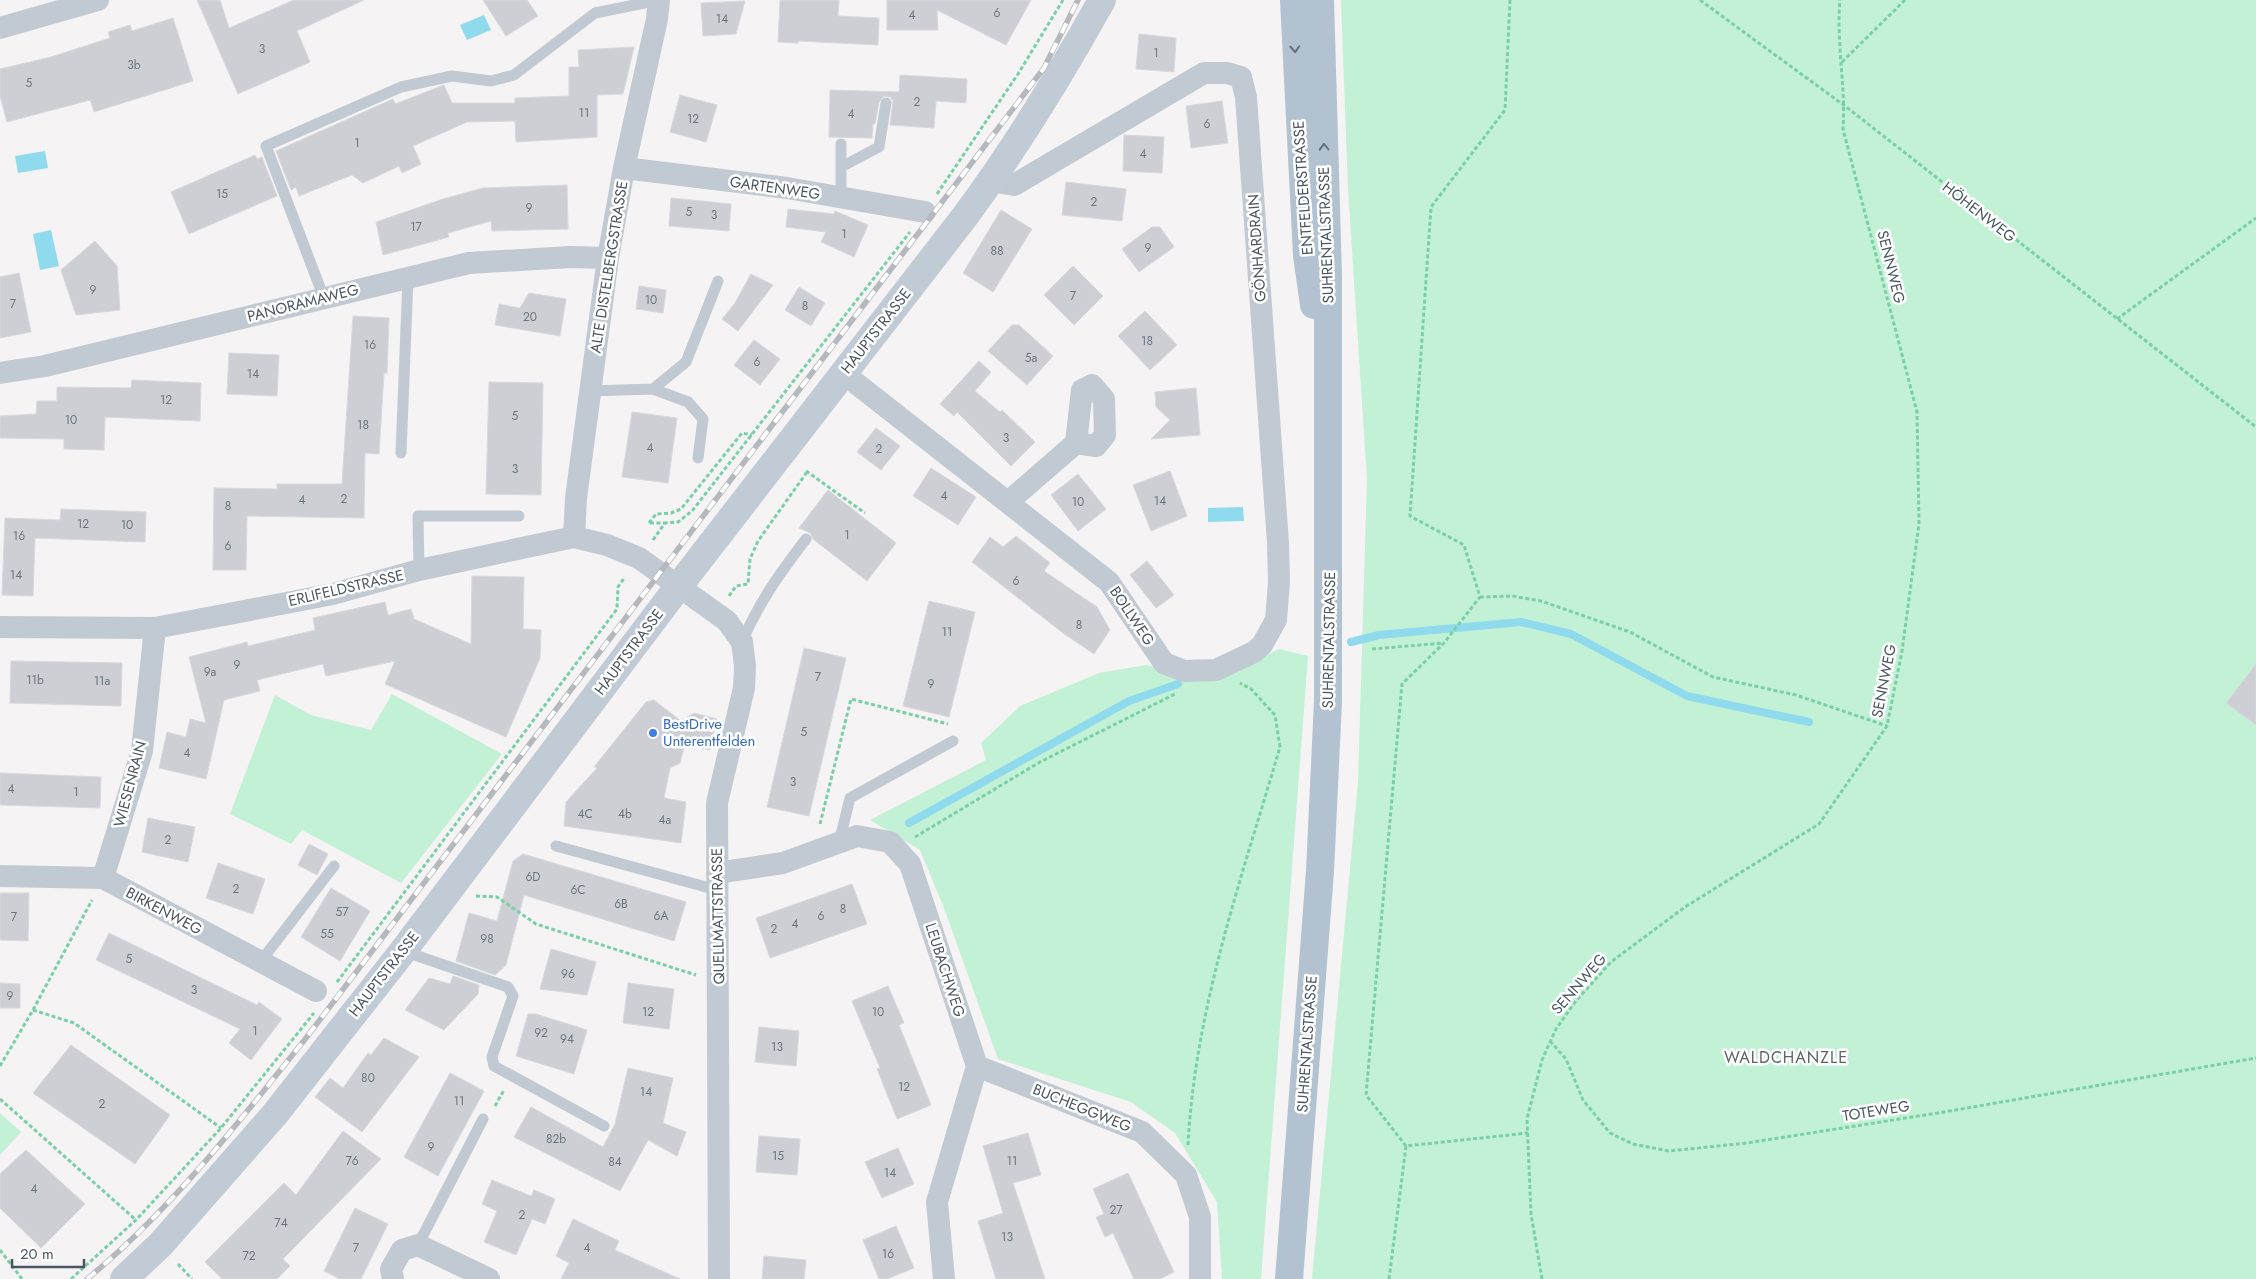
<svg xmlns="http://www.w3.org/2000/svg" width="2256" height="1279" font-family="Jost,sans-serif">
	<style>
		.green { fill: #c3f1d5 }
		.water { fill: #90daee }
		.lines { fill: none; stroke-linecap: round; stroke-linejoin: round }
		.stream { stroke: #90daee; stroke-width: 8 }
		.building { fill: #cdcfd5; stroke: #d7d9de }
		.path { stroke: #7ad0a6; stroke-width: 3; stroke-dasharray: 4 2.5; stroke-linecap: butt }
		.lane { stroke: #c1cad2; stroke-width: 11 }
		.street { stroke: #c1cad2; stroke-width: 22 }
		.secondary { stroke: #c1cbd6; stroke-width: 28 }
		.primary { stroke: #b3c2d1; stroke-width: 28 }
		.rail-casing { stroke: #b5b8bd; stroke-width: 5.5 }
		.rail { stroke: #fff; stroke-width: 4; stroke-dasharray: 11; stroke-linecap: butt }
		.oneway { stroke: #64717d }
		.shop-dot { fill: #3f7fe0; stroke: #fff; stroke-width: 2 }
		.labels { text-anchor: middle; stroke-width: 5; stroke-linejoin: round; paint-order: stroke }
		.number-label { font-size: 12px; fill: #6b747e }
		.street-label { font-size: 15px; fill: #4a5661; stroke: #fff }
		.shop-label { font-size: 15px; fill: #366cbe; stroke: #fff; text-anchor: start }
		.neighbourhood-label { font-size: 16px; letter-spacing: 1px; fill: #5f6368; stroke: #fff }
	</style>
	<rect width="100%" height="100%" fill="#f5f3f3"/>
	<path class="green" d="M1341,0H2256V1279H1312L1358,782L1367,479L1348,189Z
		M1279,649L1308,656L1261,1279H1222L1217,1202L1175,1133L1131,1102L998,1059L944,908L920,850L870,820L986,760L981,743L1020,706L1099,673L1146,665L1220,680Z
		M392,694L502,754L401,883L302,830L291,844L230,814L275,695L311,715L371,730Z
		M0,1113L21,1132L0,1155Z"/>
	<path class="water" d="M484,15L491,30L467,40L460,25Z
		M45,151L48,168L18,173L15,156Z
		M51,230L59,266L40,270L33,234Z
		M1243,507L1244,521L1208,522V508Z"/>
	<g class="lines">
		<path class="stream" d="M1351,642L1379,635L1521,622L1571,634L1687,696L1809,722
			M909,823L1129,701L1178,684"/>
	</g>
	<path class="building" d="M197,0H220L229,28L294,0H364L297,31L310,62L238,94Z
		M483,0H527L538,16L506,36Z
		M780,0H839L838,16L879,18L878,45L798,41V43L778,42Z
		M887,0H1031L1006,45L937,10L938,30H887Z
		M745,1L736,34L703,36L701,3Z
		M173,18L193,81L94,112L90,100L7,122L0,96V69L51,57L110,38L108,32L130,25L132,31Z
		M1139,34L1176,38L1174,72L1136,69Z
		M634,47L623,94L597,95V137L516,142L515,121L467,122L413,146L421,164L402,173L399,166L363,183L352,175L299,196L296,187L291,190L276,151L393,99L395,104L444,85L452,103H515V98L569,96V67H579L578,50Z
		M900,75L967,79L966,103L936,101L934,128L890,125L893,101L890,97L884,96L879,102L875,124H873L872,138L829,137L830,90L899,92Z
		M680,95L717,105L706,142L670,132Z
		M1222,101L1228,143L1191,148L1186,106Z
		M1124,135L1164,137L1162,173L1123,171Z
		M255,155L257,159L262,157L277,196L189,234L171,192Z
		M1066,182L1126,189L1122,221L1062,215Z
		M567,185L568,229L492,231L491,221L448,233L449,237L383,255L376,222L443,199L483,188Z
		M671,198L731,204L729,231L669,226Z
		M788,209L834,214L835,211L868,225L854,257L821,242L826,232L786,227Z
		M1001,210L1032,229L993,292L963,273Z
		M1152,227H1160L1174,247L1139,272L1122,249Z
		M95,241L117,266L120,310L76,315L61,270Z
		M1073,266L1103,296L1074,325L1044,295Z
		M19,273L31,332L0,338V277Z
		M751,274L773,285L738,331L722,319L735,303Z
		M639,286L666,290L663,313L636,309Z
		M799,287L825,303L811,326L785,310Z
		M529,293L566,299L560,336L495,325L499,304L520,308Z
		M1145,311L1177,345L1150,370L1118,336Z
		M353,316L389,318L387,373H384L379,454L365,453L364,518L247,516L246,570H213L214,488L277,489V484H342Z
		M1012,325H1019L1053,356L1027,385L988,351Z
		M754,340L780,359L760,385L734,365Z
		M229,353L279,355L277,396L227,394Z
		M979,361L991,372L975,391L1000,412L1002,410L1035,442L1011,466L957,412L954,416L940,404Z
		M132,380L201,383L200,421L105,417L104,450L64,449V439L0,438V416L36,414L37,401H57V387L131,388Z
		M489,382L543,383L541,495L486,494Z
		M1196,388L1200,435L1151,439L1170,420L1156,407L1155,392Z
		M632,412L677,418L668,483L622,477Z
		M876,428L900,446L881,470L857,452Z
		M931,468L976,497L958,525L913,496Z
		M1170,471L1187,516L1151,531L1133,485Z
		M1078,474L1106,509L1078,531L1051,495Z
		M828,490L896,543L867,581L813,539L810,533L799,528Z
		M61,509L146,512L145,542L35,538L33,596L2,595L5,518L60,520Z
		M1016,536L1050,563L1044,571L1097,607L1110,630L1094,654L1063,633L972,562L990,537L1003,547Z
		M1147,561L1174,595L1156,608L1130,575Z
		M472,576L524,577L523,629L541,630L540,658L506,737L385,684L395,661L326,676L323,664L257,680L260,691L224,700L206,779L159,768L167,732L186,737L190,719L206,723L189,657L247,642L248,646L315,630L313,618L385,602L388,615L411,609L414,619L471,644Z
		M929,601L975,612L949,717L903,706Z
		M804,648L846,658L809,816L767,807Z
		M11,661L122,663L121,706L10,703Z
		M2256,664V725L2226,703Z
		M654,700L681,721L694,713L717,719L710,750L685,744L680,763L670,768L664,798L686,802L681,843L564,826L566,802L597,768L594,767L646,702Z
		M0,773L101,777L100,808L0,805Z
		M148,818L195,827L188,862L142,852Z
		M309,844L328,854L317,875L298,865Z
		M523,854L686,902L674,941L524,895L506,965L495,975L456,961L469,913L497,921L513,861Z
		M218,863L265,879L253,914L206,898Z
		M852,884L867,924L770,958L756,918Z
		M331,888L370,911L340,961L301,937Z
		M0,893H29L28,941L0,940Z
		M109,933L257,1005L259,1002L282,1019L251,1060L229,1043L240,1029L96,960Z
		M551,949L596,962L587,995L540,989Z
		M453,976L479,985L478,994L444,1030L405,1010L429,978L450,984Z
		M0,983L20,984V1008H0Z
		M628,983L674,989L669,1029L623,1023Z
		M888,986L904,1023L899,1025L931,1105L897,1119L877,1069L880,1068L852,1001Z
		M528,1014H536L587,1030L574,1074L516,1056Z
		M759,1027L799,1031L796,1066L755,1062Z
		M384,1038L419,1057L362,1132L315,1097L330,1078L343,1088L368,1053L371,1055Z
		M71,1045L170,1115L135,1164L33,1093Z
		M628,1068L673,1078L663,1123L686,1132L677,1156L648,1140L620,1191L514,1137L531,1107L603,1147L615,1124Z
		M450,1073L484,1091L438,1176L404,1157Z
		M343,1131L381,1159L283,1259L290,1266L277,1279H222L205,1262L284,1183L296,1195Z
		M1028,1133L1041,1175L1013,1183L1045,1279H996L978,1221L1003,1213L983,1146Z
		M759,1136L800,1139L797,1175L756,1172Z
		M898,1148L914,1184L882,1198L865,1162Z
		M26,1150L85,1204L41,1248L0,1208V1174Z
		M1128,1173L1174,1272L1160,1279H1134L1113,1233L1105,1237L1096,1217L1104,1214L1093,1189Z
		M492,1180L531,1196L534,1190L555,1199L545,1224L532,1219L516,1255L484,1242L497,1211L482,1204Z
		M355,1208L388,1224L361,1279H340L324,1271Z
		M573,1219L619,1241L615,1250L680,1279H561L569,1263L556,1256Z
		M896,1226L914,1268L887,1279H879L863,1240Z
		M764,1256L806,1260L804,1279H762Z"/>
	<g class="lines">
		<path class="path" d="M1700,0L1845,106L2256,427
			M1842,62L1905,0
			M937,194L1018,74L1063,0
			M2117,319L2256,218
			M806,471L865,513
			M649,523L656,514L671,513L681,509L742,433L752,435
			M650,523H665
			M653,540L665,523L678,522L692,511L910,232
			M729,596L736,586L748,584L750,559L758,541L807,472
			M1480,597L1512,596L1541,601L1630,632L1713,677L1796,695L1887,726
			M1372,649L1444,643
			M820,824L851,699L948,724
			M915,837L1040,762L1177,693
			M476,896L497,897L536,924L696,975
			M337,982L617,609L618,587L625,577
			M33,1010L74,1023L221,1128
			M1550,1041L1566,1059L1583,1100L1610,1133L1633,1144L1669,1151L1747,1143L1944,1112L2256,1058
			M0,1066L33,1010L92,900
			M0,1099L136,1220
			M495,1106L504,1090
			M1188,1145C1195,1008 1242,877 1280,747L1275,715L1251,689L1240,683
			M1406,1146L1366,1095L1402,684L1444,643L1480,597L1464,545L1410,516L1431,207L1505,110L1510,0
			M0,1250L22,1279
			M178,1264L192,1279
			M71,1279L136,1220L221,1128L314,1013
			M1389,1279L1406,1146L1528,1133
			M1542,1279L1531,1214L1527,1119L1542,1060L1556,1029L1575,1002L1611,962L1685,907L1819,824L1887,726L1902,651L1919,524L1917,412L1843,129C1846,86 1836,43 1840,0"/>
		<path class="lane" d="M841,144V197
			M841,167L879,147L886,103
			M324,298L266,146L401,87L452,76L491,81L514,75L595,13L659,0
			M653,389L688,402L703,419L698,458
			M590,391L653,389L686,362L718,281
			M401,453L408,278
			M419,570L418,516H519
			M742,642C759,602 780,573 806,539
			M839,843L850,798L953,741
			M556,846L717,890
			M403,951L508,987L513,996L492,1057L494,1066L604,1126
			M261,961L334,866
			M418,1245L483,1119"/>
		<path class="street" d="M0,28L98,0
			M624,168L787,188L925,212
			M0,373L45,366L469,263L570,257L608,258
			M843,373L1109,582L1164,663L1184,671L1216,670L1254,652L1262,645L1276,620L1279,582L1278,543L1246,97L1241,77L1227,73H1204L1014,185L991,181
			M1008,502L1076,443L1082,390L1092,385L1104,399L1105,435L1096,446L1076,443
			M574,537L576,498L608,258L624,168L657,19L659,0
			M0,627L155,628L333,594L419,570L574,537L607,545L639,558L727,621L742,642L745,666L744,688L717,803L719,1279
			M717,873L783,863L857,836L890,842L910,864L977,1066L937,1202L944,1279
			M0,876L103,878L316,991
			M103,878L142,751L155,628
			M977,1066L1142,1132L1186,1175L1200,1217V1279
			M393,1279L391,1269L402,1250L418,1245L489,1279"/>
		<path class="secondary" d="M124,1279L161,1244L275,1114L403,951L678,587L966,215C1016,147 1061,74 1102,0"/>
		<path class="primary" d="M1294,0L1307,255L1314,305
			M1289,1279L1320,871L1328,701V277L1320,0"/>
		<g class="rail-casing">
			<path id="rail" d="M87,1279C171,1210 238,1123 306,1038L1044,68L1078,0"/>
		</g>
		<use href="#rail" class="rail"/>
	</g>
	<defs><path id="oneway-chevron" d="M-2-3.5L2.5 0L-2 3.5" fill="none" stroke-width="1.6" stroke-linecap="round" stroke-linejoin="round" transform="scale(1.25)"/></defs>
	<g class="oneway">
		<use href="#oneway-chevron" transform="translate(1295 49) rotate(87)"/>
		<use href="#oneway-chevron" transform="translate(1324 147) rotate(-92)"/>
	</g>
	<circle class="shop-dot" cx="653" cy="733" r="5"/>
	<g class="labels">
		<g class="number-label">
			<text x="997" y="17">6</text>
			<text x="912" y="19">4</text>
			<text x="722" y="23">14</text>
			<text x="262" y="53">3</text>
			<text x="1156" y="57">1</text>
			<text x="134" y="69">3b</text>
			<text x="29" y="87">5</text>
			<text x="917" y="106">2</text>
			<text x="584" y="117">11</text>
			<text x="851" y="118">4</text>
			<text x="693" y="123">12</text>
			<text x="1207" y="128">6</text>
			<text x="357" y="147">1</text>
			<text x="1143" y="158">4</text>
			<text x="222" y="198">15</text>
			<text x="1094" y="206">2</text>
			<text x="529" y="212">9</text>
			<text x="689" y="216">5</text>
			<text x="714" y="219">3</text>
			<text x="416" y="231">17</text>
			<text x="844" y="238">1</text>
			<text x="1148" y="252">9</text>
			<text x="997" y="255">88</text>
			<text x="93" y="294">9</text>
			<text x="1073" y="300">7</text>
			<text x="651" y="304">10</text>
			<text x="13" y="308">7</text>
			<text x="805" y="310">8</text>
			<text x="530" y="321">20</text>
			<text x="1147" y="345">18</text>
			<text x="370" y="349">16</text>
			<text x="1031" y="362">5a</text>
			<text x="757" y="366">6</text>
			<text x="253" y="378">14</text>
			<text x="166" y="404">12</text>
			<text x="515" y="420">5</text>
			<text x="71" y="424">10</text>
			<text x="363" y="429">18</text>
			<text x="1006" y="442">3</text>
			<text x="650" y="452">4</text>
			<text x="879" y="453">2</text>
			<text x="515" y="473">3</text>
			<text x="944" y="500">4</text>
			<text x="344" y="503">2</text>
			<text x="302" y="504">4</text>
			<text x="1160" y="505">14</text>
			<text x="1078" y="506">10</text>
			<text x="228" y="510">8</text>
			<text x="83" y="528">12</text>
			<text x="127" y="529">10</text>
			<text x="847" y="539">1</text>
			<text x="19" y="540">16</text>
			<text x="228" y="550">6</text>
			<text x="16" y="579">14</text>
			<text x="1016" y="585">6</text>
			<text x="1079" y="629">8</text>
			<text x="947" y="636">11</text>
			<text x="237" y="669">9</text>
			<text x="210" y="676">9a</text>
			<text x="818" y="681">7</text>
			<text x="35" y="684">11b</text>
			<text x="102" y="685">11a</text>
			<text x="931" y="688">9</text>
			<text x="804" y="736">5</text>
			<text x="187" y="757">4</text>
			<text x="793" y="786">3</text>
			<text x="11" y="793">4</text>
			<text x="76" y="796">1</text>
			<text x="585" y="818">4C</text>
			<text x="625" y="818">4b</text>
			<text x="665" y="824">4a</text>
			<text x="168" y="844">2</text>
			<text x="533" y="881">6D</text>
			<text x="236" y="893">2</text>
			<text x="578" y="894">6C</text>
			<text x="621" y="908">6B</text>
			<text x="843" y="913">8</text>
			<text x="342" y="916">57</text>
			<text x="661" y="920">6A</text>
			<text x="821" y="920">6</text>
			<text x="14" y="921">7</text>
			<text x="795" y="928">4</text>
			<text x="774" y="933">2</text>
			<text x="327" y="938">55</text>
			<text x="487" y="943">98</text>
			<text x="129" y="963">5</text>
			<text x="568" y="978">96</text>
			<text x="194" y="994">3</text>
			<text x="10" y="1000">9</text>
			<text x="648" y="1016">12</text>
			<text x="878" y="1016">10</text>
			<text x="255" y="1035">1</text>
			<text x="541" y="1037">92</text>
			<text x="567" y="1043">94</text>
			<text x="777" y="1051">13</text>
			<text x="368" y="1082">80</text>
			<text x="904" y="1091">12</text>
			<text x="646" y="1096">14</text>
			<text x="459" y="1105">11</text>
			<text x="102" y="1108">2</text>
			<text x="556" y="1143">82b</text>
			<text x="431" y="1151">9</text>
			<text x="778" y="1160">15</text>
			<text x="352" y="1165">76</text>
			<text x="1012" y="1165">11</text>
			<text x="615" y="1166">84</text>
			<text x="890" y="1177">14</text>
			<text x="34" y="1193">4</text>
			<text x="1116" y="1214">27</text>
			<text x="522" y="1219">2</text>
			<text x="281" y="1227">74</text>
			<text x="1007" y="1241">13</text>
			<text x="356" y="1252">7</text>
			<text x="587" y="1252">4</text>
			<text x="888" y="1258">16</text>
			<text x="249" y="1260">72</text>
		</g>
		<g class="street-label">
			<text transform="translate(775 188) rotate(8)" y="5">GARTENWEG</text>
			<text transform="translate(1303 188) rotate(-94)" y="5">ENTFELDERSTRASSE</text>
			<text transform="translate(1979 212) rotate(38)" y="5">HÖHENWEG</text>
			<text transform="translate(1326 235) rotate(-92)" y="5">SUHRENTALSTRASSE</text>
			<text transform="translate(1257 248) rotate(-94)" y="5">GÖNHARDRAIN</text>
			<text transform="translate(609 267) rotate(-81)" y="5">ALTE DISTELBERGSTRASSE</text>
			<text transform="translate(1891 267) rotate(76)" y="5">SENNWEG</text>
			<text transform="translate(303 303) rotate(-14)" y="5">PANORAMAWEG</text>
			<text transform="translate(876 331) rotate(-52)" y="5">HAUPTSTRASSE</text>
			<text transform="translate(346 588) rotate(-13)" y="5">ERLIFELDSTRASSE</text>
			<text transform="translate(1132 616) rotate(56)" y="5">BOLLWEG</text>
			<text transform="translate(1329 640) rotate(-89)" y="5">SUHRENTALSTRASSE</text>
			<text transform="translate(629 652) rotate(-53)" y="5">HAUPTSTRASSE</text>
			<text transform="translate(1884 681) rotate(-79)" y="5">SENNWEG</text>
			<text transform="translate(130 784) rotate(-75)" y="5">WIESENRAIN</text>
			<text transform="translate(164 911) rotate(28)" y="5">BIRKENWEG</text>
			<text transform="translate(718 916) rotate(-91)" y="5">QUELLMATTSTRASSE</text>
			<text transform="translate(945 970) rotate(72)" y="5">LEUBACHWEG</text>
			<text transform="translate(384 974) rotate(-52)" y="5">HAUPTSTRASSE</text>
			<text transform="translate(1579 984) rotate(-49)" y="5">SENNWEG</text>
			<text transform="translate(1307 1044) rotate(-86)" y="5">SUHRENTALSTRASSE</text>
			<text transform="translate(1082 1108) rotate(22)" y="5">BUCHEGGWEG</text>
			<text transform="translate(1876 1111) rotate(-9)" y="5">TOTEWEG</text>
		</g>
		<g class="shop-label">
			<text x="663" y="729">BestDrive<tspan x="663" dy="17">Unterentfelden</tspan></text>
		</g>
		<g class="neighbourhood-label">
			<text x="1786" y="1063">WALDCHANZLE</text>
		</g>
	</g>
	<path d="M12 1259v8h72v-8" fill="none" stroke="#4a5661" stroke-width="2.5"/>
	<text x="20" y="1259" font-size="15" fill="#4a5661" stroke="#ffffff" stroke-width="4" paint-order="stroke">20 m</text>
</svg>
